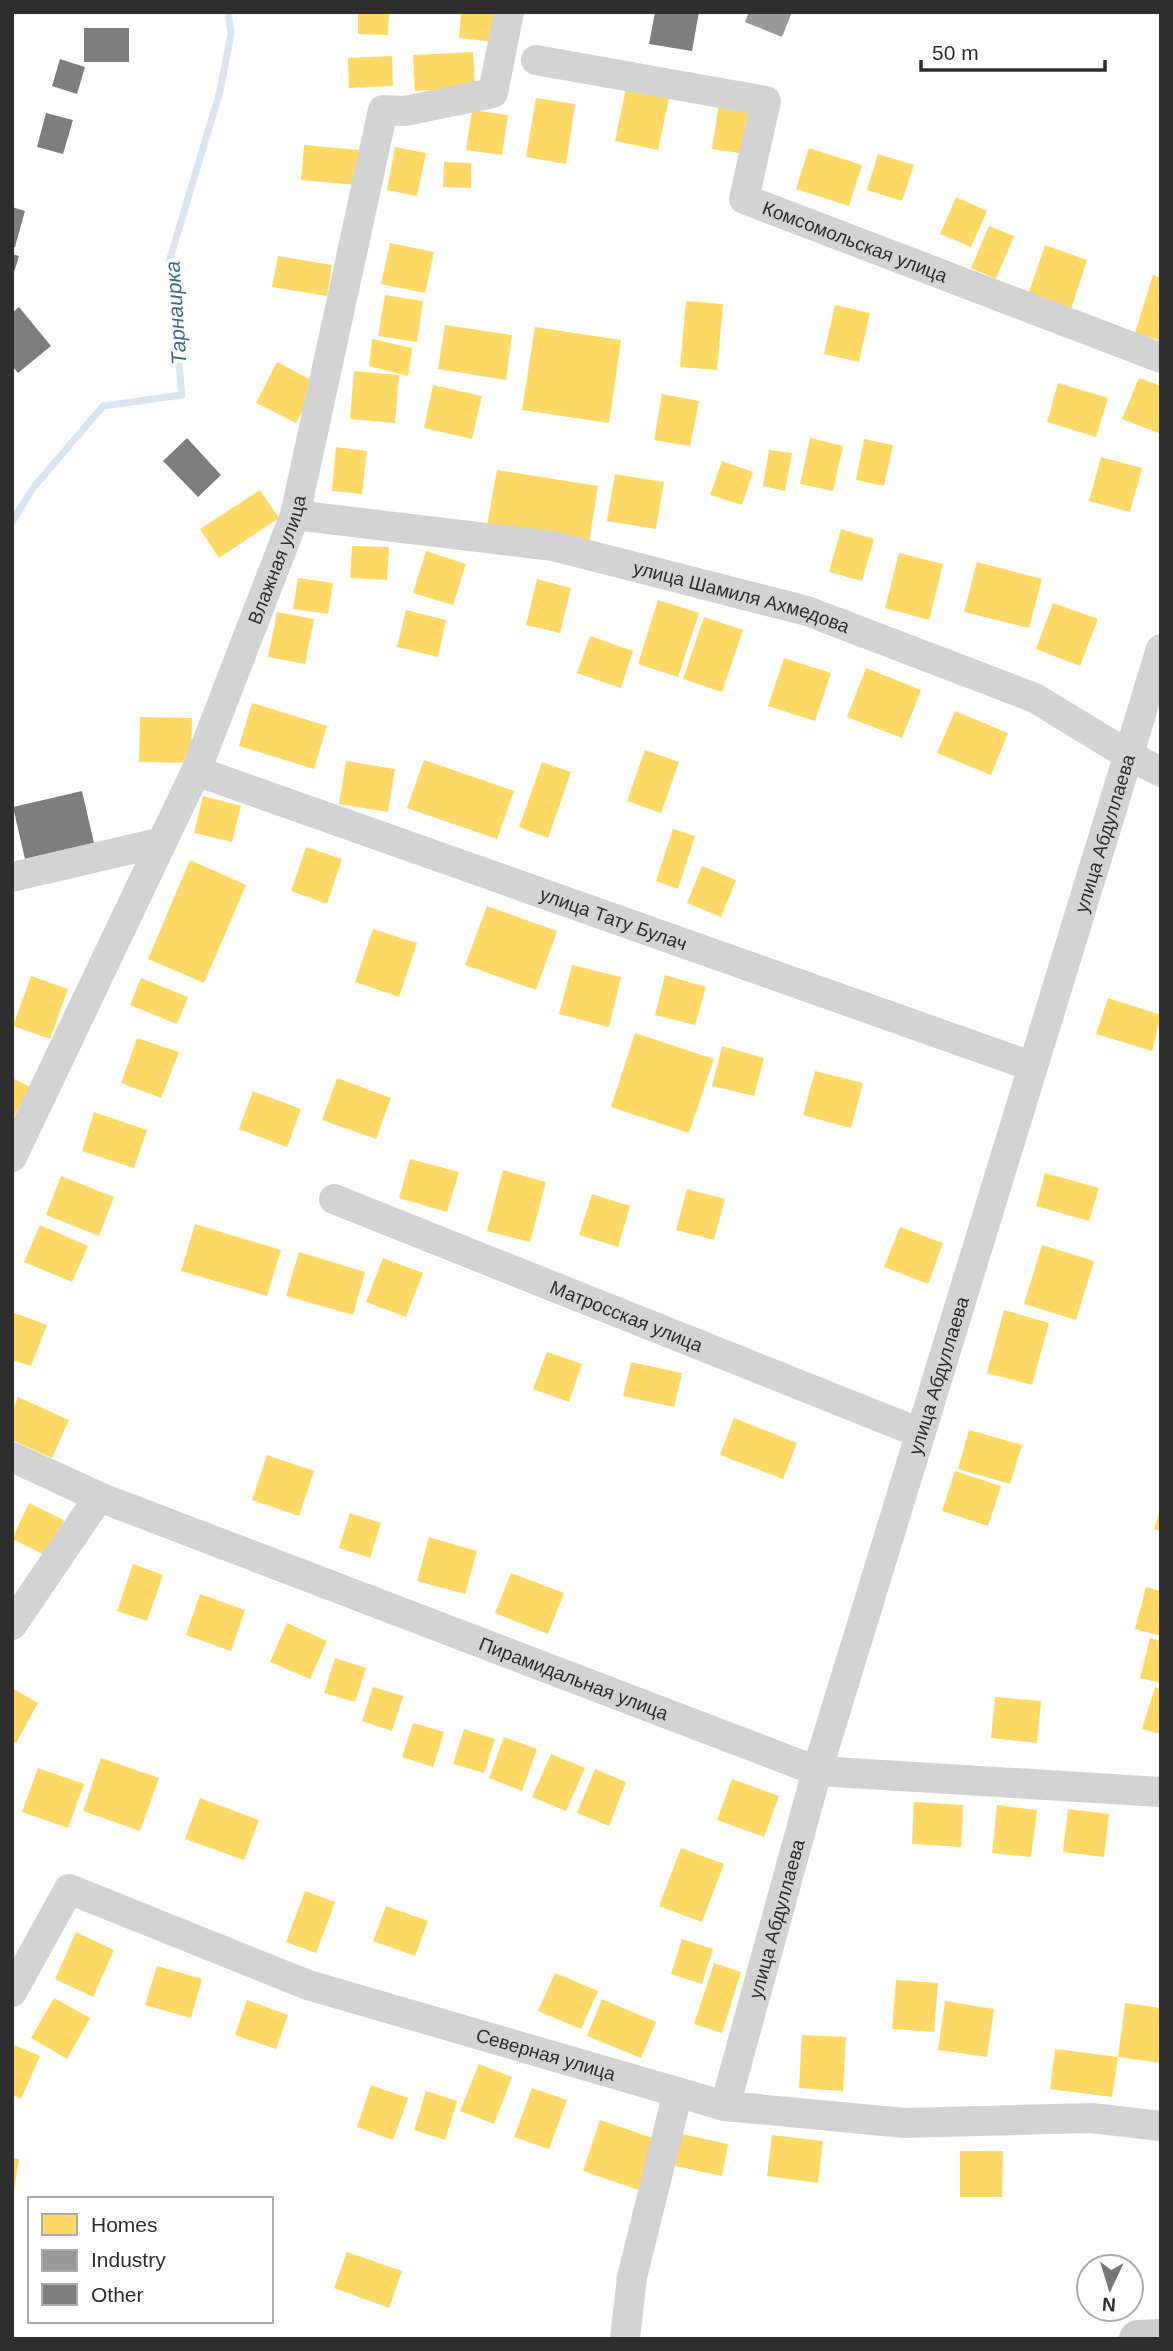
<svg xmlns="http://www.w3.org/2000/svg" width="1173" height="2351" font-family="Helvetica,sans-serif">
	<style>
		.homes { fill: #ffd966 }
		.industry { fill: #999 }
		.lines { fill: none; stroke-linecap: round; stroke-linejoin: round }
		.stream { stroke: #d9e6f1; stroke-width: 7 }
		.building { fill: #7e7e7e }
		.minor { stroke: #d3d3d3; stroke-width: 30 }
		.secondary { stroke: #ccc; stroke-width: 38 }
		.labels { text-anchor: middle; stroke-width: 7; stroke-linejoin: round; paint-order: stroke }
		.street-label { font-size: 19px; fill: #2e2e2e; stroke: #fff }
		.water-label { font-size: 21px; font-style: italic; fill: #3e6b8e; stroke: #fff }
	</style>
	<rect width="100%" height="100%" fill="#fff"/>
	<path class="homes" d="M358,12H389L388,35L358,34Z
		M461,12H497L494,42L459,38Z
		M473,52L475,88L415,91L413,55Z
		M392,56L393,86L349,88L348,58Z
		M628,79L671,89L658,150L615,141Z
		M536,98L575,104L566,164L526,157Z
		M719,103L752,108L745,154L712,149Z
		M472,110L508,115L502,155L466,150Z
		M304,145L359,150L356,185L301,180Z
		M395,147L426,153L417,196L387,190Z
		M809,148L862,165L849,206L796,189Z
		M878,154L914,165L902,201L867,190Z
		M444,162L471,163V188L443,187Z
		M956,197L987,211L971,247L940,234Z
		M989,226L1014,236L996,279L971,268Z
		M390,243L434,252L425,293L381,284Z
		M1045,245L1087,260L1071,309L1028,295Z
		M278,256L332,265L327,296L272,287Z
		M1153,275L1161,278V341L1135,333Z
		M385,295L423,301L417,342L378,336Z
		M686,301L723,304L717,370L680,367Z
		M835,305L870,313L859,362L824,354Z
		M445,325L512,335L506,380L438,369Z
		M535,327L621,340L609,423L522,410Z
		M372,339L412,348L408,376L369,366Z
		M277,362L317,383L296,423L256,403Z
		M354,371L399,375L395,423L350,419Z
		M1139,378L1161,386V434L1122,419Z
		M1058,383L1108,398L1096,437L1047,422Z
		M433,385L482,396L472,439L424,428Z
		M662,394L699,401L690,446L654,440Z
		M810,438L843,446L833,491L800,484Z
		M864,439L893,445L884,486L856,480Z
		M336,447L367,451L362,494L332,491Z
		M769,450L792,453L785,491L763,486Z
		M1101,457L1142,468L1130,512L1089,501Z
		M722,461L753,472L742,505L710,495Z
		M497,470L598,486L589,543L487,526Z
		M615,474L664,482L656,529L607,521Z
		M260,490L279,518L219,558L200,529Z
		M841,529L874,539L862,581L829,572Z
		M352,546L389,547L387,580L350,578Z
		M426,551L466,564L453,605L413,593Z
		M899,553L943,564L929,620L885,608Z
		M977,562L1042,579L1029,628L964,612Z
		M298,578L333,583L328,614L293,609Z
		M537,579L571,588L560,633L526,625Z
		M658,600L699,613L678,677L638,664Z
		M1053,603L1098,619L1080,666L1036,649Z
		M406,610L446,620L438,657L397,647Z
		M277,612L314,619L305,664L268,657Z
		M704,617L743,630L722,692L683,679Z
		M590,636L633,651L621,688L577,673Z
		M784,658L831,673L815,721L768,706Z
		M866,668L921,690L902,738L847,717Z
		M252,703L327,726L314,769L239,746Z
		M955,711L1008,733L991,775L937,753Z
		M140,717L192,718L191,763L139,762Z
		M645,750L679,762L661,813L627,801Z
		M424,760L514,791L497,839L407,808Z
		M346,761L395,769L388,812L339,804Z
		M542,762L571,772L548,838L519,827Z
		M203,796L241,806L232,842L194,833Z
		M673,829L695,836L678,889L656,881Z
		M306,847L342,859L327,904L291,891Z
		M190,860L246,885L204,983L148,959Z
		M702,866L736,880L721,917L687,903Z
		M487,906L557,931L536,990L465,965Z
		M373,929L417,943L399,997L355,982Z
		M572,965L621,977L609,1027L559,1014Z
		M665,975L706,987L695,1025L655,1015Z
		M31,976L68,989L50,1039L13,1026Z
		M141,978L188,997L177,1024L130,1005Z
		M1108,998L1161,1015L1152,1051L1096,1034Z
		M635,1033L714,1059L689,1133L611,1107Z
		M137,1038L179,1052L161,1098L121,1083Z
		M722,1046L764,1058L754,1096L712,1086Z
		M815,1071L863,1083L851,1128L803,1115Z
		M12,1078L30,1087L12,1120Z
		M337,1078L391,1098L376,1139L322,1120Z
		M253,1091L301,1109L287,1147L239,1129Z
		M94,1112L147,1130L134,1168L82,1151Z
		M410,1159L459,1172L447,1212L399,1198Z
		M503,1170L546,1182L530,1242L487,1231Z
		M1045,1173L1099,1188L1089,1221L1036,1206Z
		M61,1176L114,1197L99,1236L46,1215Z
		M687,1189L725,1199L714,1240L676,1230Z
		M592,1194L630,1206L618,1247L579,1235Z
		M195,1224L281,1250L267,1296L181,1271Z
		M40,1225L88,1246L72,1282L24,1262Z
		M900,1227L943,1243L928,1284L884,1267Z
		M1042,1245L1094,1261L1076,1320L1024,1304Z
		M299,1252L365,1272L353,1315L286,1296Z
		M383,1258L423,1273L406,1317L366,1302Z
		M1004,1310L1049,1323L1032,1385L987,1373Z
		M12,1312L47,1325L31,1366L12,1360Z
		M547,1352L582,1364L569,1402L533,1389Z
		M631,1362L682,1373L674,1407L623,1396Z
		M18,1397L69,1420L52,1458L12,1440V1411Z
		M734,1418L797,1443L783,1479L720,1455Z
		M969,1430L1022,1445L1010,1484L958,1469Z
		M267,1455L314,1471L299,1516L252,1500Z
		M955,1471L1001,1486L988,1526L942,1511Z
		M29,1503L64,1520L47,1556L12,1539Z
		M1161,1508V1531L1154,1529Z
		M350,1513L381,1523L370,1558L339,1548Z
		M429,1537L477,1551L465,1594L417,1581Z
		M133,1564L163,1575L147,1621L117,1611Z
		M511,1573L564,1593L548,1634L495,1613Z
		M1146,1587L1161,1591V1636L1135,1629Z
		M200,1594L245,1610L231,1651L186,1635Z
		M287,1623L327,1641L310,1679L270,1662Z
		M1150,1638L1161,1641V1683L1140,1678Z
		M335,1658L366,1668L355,1702L324,1693Z
		M373,1687L403,1696L392,1731L362,1721Z
		M1155,1687L1161,1689V1734L1142,1729Z
		M12,1688L38,1703L16,1743L12,1741Z
		M995,1697L1041,1701L1037,1743L991,1738Z
		M413,1723L444,1732L433,1767L402,1757Z
		M464,1729L495,1739L484,1773L453,1764Z
		M504,1737L537,1749L522,1791L489,1778Z
		M551,1754L585,1768L566,1811L532,1797Z
		M101,1758L159,1778L140,1831L83,1811Z
		M38,1768L84,1784L68,1828L22,1812Z
		M595,1769L626,1782L609,1826L577,1813Z
		M732,1779L779,1796L764,1837L717,1820Z
		M200,1798L259,1820L244,1860L185,1839Z
		M914,1802L963,1805L961,1847L912,1844Z
		M997,1805L1037,1810L1031,1857L992,1853Z
		M1068,1809L1109,1814L1104,1857L1063,1852Z
		M681,1848L724,1864L702,1922L659,1906Z
		M305,1891L335,1902L316,1953L286,1942Z
		M386,1906L428,1921L415,1956L373,1941Z
		M76,1932L114,1950L93,1997L55,1979Z
		M682,1939L713,1949L702,1984L671,1974Z
		M714,1963L741,1972L722,2033L694,2024Z
		M157,1966L202,1979L191,2018L145,2005Z
		M555,1973L598,1991L581,2029L538,2011Z
		M896,1980L938,1983L934,2032L892,2029Z
		M54,1998L90,2018L67,2059L31,2038Z
		M602,1999L656,2022L641,2058L587,2036Z
		M247,2000L288,2015L276,2049L235,2035Z
		M945,2001L994,2009L987,2057L938,2050Z
		M1125,2003L1161,2008V2063L1118,2057Z
		M802,2035L846,2037L843,2091L799,2088Z
		M12,2044L40,2056L21,2099L12,2095Z
		M1055,2049L1118,2057L1112,2097L1050,2089Z
		M479,2064L512,2077L494,2124L460,2111Z
		M371,2085L408,2098L393,2140L357,2127Z
		M532,2088L567,2100L549,2149L514,2137Z
		M426,2091L457,2101L445,2140L414,2130Z
		M600,2120L656,2139L639,2190L583,2171Z
		M682,2134L728,2144L722,2176L675,2166Z
		M772,2135L823,2141L818,2183L767,2176Z
		M960,2151H1003L1002,2197H960Z
		M12,2158L19,2159L14,2191H12Z
		M347,2252L402,2271L389,2308L334,2288Z"/>
	<path class="industry" d="M749,12H792L782,37L745,22Z"/>
	<g class="lines">
		<path class="stream" d="M12,522L33,488L103,406L182,395L169,262L220,91L231,34L228,12"/>
	</g>
	<path class="building" d="M655,12H699L692,51L649,44Z
		M84,28H129V62H84Z
		M60,59L85,67L77,94L52,86Z
		M46,113L73,120L63,154L37,147Z
		M12,207L25,211L15,247L12,246Z
		M12,254L19,256L13,276H12Z
		M19,307L51,346L18,373L12,366V313Z
		M187,438L221,475L198,497L163,461Z
		M82,791L94,843L25,859L13,807Z"/>
	<g class="lines">
		<g class="minor">
			<path id="s1" d="M536,60L766,101L744,199L1161,358"/>
			<path id="s2" d="M295,515L553,546L807,611L1035,698L1130,756L1161,772"/>
			<path id="s3" d="M196,771L1031,1066"/>
			<path d="M12,877L162,842"/>
			<path id="s4" d="M12,1157L196,771L295,515L383,110L405,111L493,93L509,12"/>
			<path id="s5" d="M334,1199L920,1433"/>
			<path id="s6" d="M12,1457L99,1497L817,1771L1161,1792"/>
			<path d="M12,1625L99,1497"/>
			<path id="s7" d="M12,1992L69,1889L308,1985L725,2106L905,2123L1091,2118L1161,2126"/>
			<path id="s8" d="M725,2106L817,1771L1161,649"/>
			<path d="M625,2339L632,2277L678,2092"/>
		</g>
		<path class="secondary" d="M1138,2339L1161,2338"/>
	</g>
	<g class="labels">
		<g class="street-label">
			<text dy="7" stroke="none"><textPath href="#s1" startOffset="453">Комсомольская улица</textPath></text>
			<text dy="7" stroke="none"><textPath href="#s4" startOffset="654">Влажная улица</textPath></text>
			<text dy="7" stroke="none"><textPath href="#s2" startOffset="455">улица Шамиля Ахмедова</textPath></text>
			<text dy="7" stroke="none"><textPath href="#s8" startOffset="1328">улица Абдуллаева</textPath></text>
			<text dy="7" stroke="none"><textPath href="#s3" startOffset="443">улица Тату Булач</textPath></text>
			<text dy="7" stroke="none"><textPath href="#s5" startOffset="315">Матросская улица</textPath></text>
			<text dy="7" stroke="none"><textPath href="#s8" startOffset="761">улица Абдуллаева</textPath></text>
			<text dy="7" stroke="none"><textPath href="#s6" startOffset="604">Пирамидальная улица</textPath></text>
			<text dy="7" stroke="none"><textPath href="#s8" startOffset="194">улица Абдуллаева</textPath></text>
			<text dy="7" stroke="none"><textPath href="#s7" startOffset="623">Северная улица</textPath></text>
		</g>
		<g class="water-label">
			<text transform="translate(176 313) rotate(-94)" y="7">Тарнаирка</text>
		</g>
	</g>
	<rect width="1173" height="2351" fill="none" stroke="#2e2e2e" stroke-width="28"/>
	<rect x="28" y="2197" width="245" height="126" fill="#ffffff" stroke="#ababab" stroke-width="2"/>
	<rect x="42" y="2214" width="35" height="21" fill="#ffd966" stroke="#ababab" stroke-width="2"/>
	<text x="91" y="2232" font-size="21" fill="#2e2e2e">Homes</text>
	<rect x="42" y="2250" width="35" height="21" fill="#999999" stroke="#ababab" stroke-width="2"/>
	<text x="91" y="2267" font-size="21" fill="#2e2e2e">Industry</text>
	<rect x="42" y="2284" width="35" height="21" fill="#7e7e7e" stroke="#ababab" stroke-width="2"/>
	<text x="91" y="2302" font-size="21" fill="#2e2e2e">Other</text>
	<g transform="translate(1110 2288) rotate(184)"><circle r="33" fill="#ffffff" stroke="#ababab" stroke-width="2"/>
	<path d="M0-5L12 26L0 18L-12 26Z" fill="#777777"/>
	<text y="-10" font-size="19" font-weight="bold" text-anchor="middle" fill="#2e2e2e">N</text>
	</g>
	<path d="M921 60v10h184v-10" fill="none" stroke="#2e2e2e" stroke-width="3.5"/>
	<text x="932" y="60" font-size="21" fill="#2e2e2e" stroke="#ffffff" stroke-width="5" paint-order="stroke">50 m</text>
</svg>
